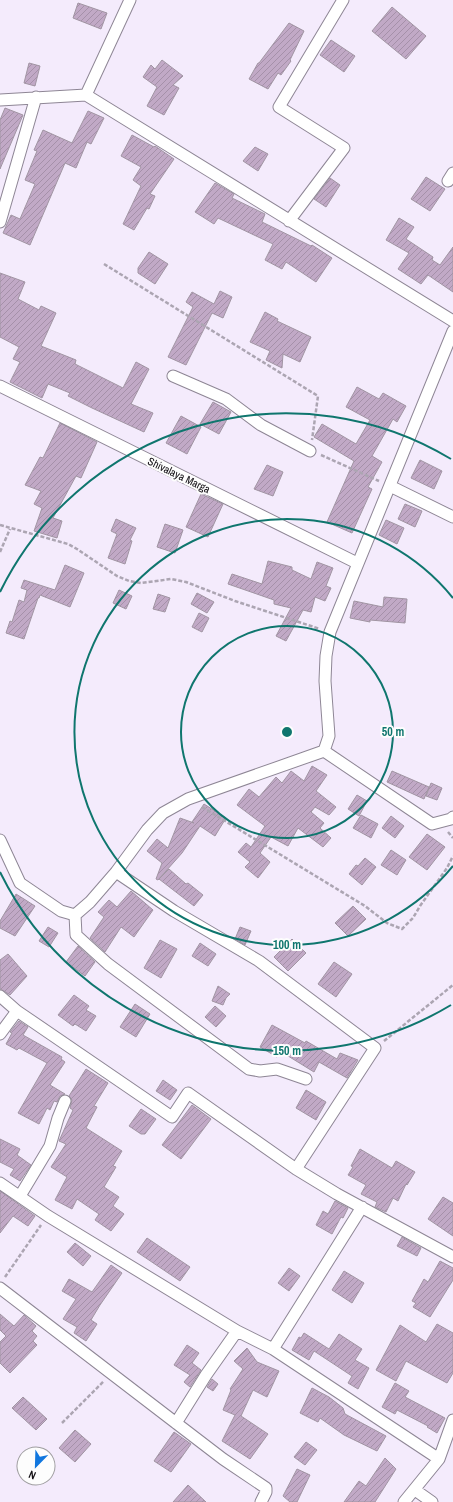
<svg xmlns="http://www.w3.org/2000/svg" width="453" height="1502" font-family="'Archivo Narrow',sans-serif">
	<style>
		.building { fill: url(#building-hatch); stroke: #a195a3 }
		.lines { fill: none; stroke-linecap: round; stroke-linejoin: round }
		.street-casing { stroke: #8e8695; stroke-width: 13 }
		.path { stroke: #aca5b2; stroke-width: 2.5; stroke-dasharray: 4 2; stroke-linecap: butt }
		.street { stroke: #fff; stroke-width: 11 }
		.ring { fill: none; stroke: #0f766e; stroke-width: 2 }
		.labels { text-anchor: middle; stroke-width: 4; stroke-linejoin: round; paint-order: stroke }
		.street-label { font-size: 11px; fill: #120f14; stroke: #fdfdfd }
		.centre { fill: #0f766e; stroke: #fdfdfd; stroke-width: 2 }
		.ring-label { font-size: 12px; text-anchor: middle; font-weight: bold; fill: #0f766e; stroke: #fdfdfd; stroke-width: 4; stroke-linejoin: round; paint-order: stroke }
	</style>
	<defs>
		<pattern id="building-hatch" width="6" height="6" patternUnits="userSpaceOnUse"><rect width="6" height="6" fill="#c1a9c6"/><path d="M-1 1l2-2M0 6l6-6M5 7l2-2" fill="none" stroke="#a590a9"/></pattern>
	</defs>
	<rect width="100%" height="100%" fill="#f4ebfc"/>
	<path class="building" d="M78,3L107,13L101,29L73,18Z
		M392,7L426,36L406,59L372,31Z
		M289,23L304,31L290,60L291,61L281,75L278,73L268,89L249,79L258,63H259Z
		M331,40L355,56L344,72L320,55Z
		M162,60L183,76L173,85L179,88L164,115L147,106L157,87L143,77L151,65L155,69Z
		M29,63L40,66L35,86L24,83Z
		M5,108L23,115L0,169V120Z
		M88,111L104,118L91,144L87,142L76,168L65,163L30,245L3,233L11,215L20,219L35,184L25,180L37,151L34,150L43,130L72,143Z
		M132,135L154,147L155,146L174,159L150,194L155,196L149,209L147,208L134,230L123,224L141,186L133,180L141,167L121,156Z
		M255,147L268,154L258,171L243,161Z
		M426,177L445,189L430,211L411,199Z
		M330,178L340,185L326,207L314,199Z
		M215,183L234,194L232,198L265,214L262,222L311,246L312,245L332,258L316,282L286,262L282,269L265,260L273,244L218,218L214,224L195,212Z
		M399,218L414,227L406,239L433,257L432,260L440,265L453,247V292L428,275L421,284L398,269L409,253L386,240Z
		M149,252L168,264L155,284L138,273V268Z
		M0,273L25,282L18,299L39,310L41,306L56,313L41,346L76,360L75,364L123,388L136,362L149,369L131,404L153,413L144,432L92,408L68,396L70,393L48,384L42,398L10,382L20,362L13,359L19,347L0,337Z
		M220,291L232,297L223,318L212,313L186,365L168,357L193,307L186,302L192,292L214,304Z
		M265,312L278,319L277,321L311,337L300,362L283,354L282,368L266,360L270,351L250,342Z
		M357,387L379,399L383,393L406,406L397,422L393,419L372,456L382,462L368,487L372,489L352,533L327,522L354,461L314,437L322,424L356,444L370,420L346,407Z
		M213,402L231,412L219,434L200,424Z
		M181,416L201,427L187,454L166,443Z
		M60,423L97,442L81,478L76,476L53,518L62,521L57,538L34,531L42,508L34,504L41,491L25,485L40,457L43,458Z
		M420,460L442,471L434,489L411,478Z
		M267,465L283,472L273,496L254,489Z
		M201,494L223,504L208,537L186,527Z
		M405,504L422,511L415,527L398,519Z
		M116,519L136,528L130,540L132,541L125,564L108,558L117,534L111,531Z
		M386,520L404,528L397,544L379,535Z
		M165,524L183,530L175,553L157,547Z
		M268,561L292,567V570L311,579L317,562L333,568L326,586L331,588L325,601L315,597L311,612L303,610L286,641L276,636L291,608L274,604V600L228,584L232,574L262,584Z
		M65,565L84,573L70,607L40,595L39,598H38L24,639L6,633L10,621L12,622L19,600L24,602L27,590L21,588L24,580L55,590Z
		M119,590L132,596L126,609L113,603Z
		M197,593L214,602L207,613L191,604Z
		M158,594L170,598L165,612L153,609Z
		M384,597L407,599L405,623L370,620V622L350,618L354,601L383,607Z
		M199,613L209,618L202,632L192,627Z
		M312,766L327,775L316,791L336,807L329,815L315,807L311,812L324,823L320,828L331,838L323,847L298,828L288,846L271,837L260,853L270,862L258,878L245,867L250,862L238,852L246,843L251,847L265,826L237,805L249,789L259,797L276,777L282,783L291,771L304,781Z
		M392,771L429,787L424,799L387,782Z
		M431,783L442,788L437,800L426,796Z
		M357,795L367,801L359,816L348,809Z
		M204,804L226,818L215,836L200,826L182,853L158,880L156,879L162,863L147,851L157,839L168,848L180,818L194,823L192,822Z
		M361,815L378,824L371,838L353,828Z
		M391,816L404,826L395,838L382,828Z
		M427,834L445,847L427,870L409,857Z
		M391,850L406,860L397,875L381,865Z
		M365,858L376,867L362,885L349,874L356,865L358,866Z
		M169,869L186,884L188,883L203,895L194,906L159,879Z
		M131,891L153,910L134,937L121,927L105,952L90,938L104,917L98,912L109,900L117,907Z
		M16,894L35,906L15,936L0,928V921Z
		M353,906L366,919L348,936L335,923Z
		M48,927L58,933L49,947L39,941Z
		M240,927L251,931L245,945L235,939Z
		M292,939L306,953L288,971L274,957Z
		M160,940L177,949L161,978L144,968Z
		M200,943L216,954L208,966L192,956Z
		M78,946L95,962L85,976L66,962Z
		M8,954L27,976L10,995L4,991L0,989V960Z
		M334,962L352,974L336,997L318,984Z
		M218,986L230,994L226,998L223,1005L212,1001Z
		M74,995L89,1006L86,1010L96,1016L86,1031L75,1024L73,1026L58,1015Z
		M135,1004L150,1014L136,1037L120,1027Z
		M215,1006L226,1016L216,1027L205,1017Z
		M19,1021L28,1027L23,1035L62,1057L61,1059L65,1062L50,1085L65,1094L60,1096L57,1102L54,1101L50,1110L47,1108L39,1124L18,1113L47,1063L19,1048L17,1050L6,1044L12,1033L10,1032Z
		M272,1025L305,1043L306,1041L337,1059L340,1053L358,1060L347,1078L319,1062L314,1072L280,1051L277,1057L260,1047Z
		M86,1069L108,1083L94,1106L97,1107L86,1128L122,1151L113,1166L116,1167L104,1187L119,1197L113,1206L124,1214L111,1231L95,1220L99,1214L77,1199L72,1209L55,1200L67,1177L51,1167L66,1144L59,1141L73,1110L70,1108L72,1100L69,1096Z
		M163,1080L177,1090L170,1100L156,1091Z
		M306,1090L326,1102L316,1120L296,1108Z
		M192,1105L211,1119L181,1159L162,1145Z
		M141,1109L156,1119L145,1134H141L129,1126Z
		M0,1139L20,1149L17,1155L31,1165L20,1181L10,1175L14,1169L0,1162Z
		M360,1149L392,1168L396,1161L415,1172L407,1185L406,1184L398,1201L393,1198L386,1212L375,1207L377,1202L361,1194L366,1185L348,1175L353,1167L351,1166Z
		M0,1191L35,1216L28,1226L13,1216L0,1233Z
		M443,1197L453,1203V1236L428,1219Z
		M335,1201L348,1208L343,1218L341,1217L332,1234L316,1225L323,1211L328,1214Z
		M402,1237L421,1248L417,1256L397,1246Z
		M147,1238L190,1267L180,1281L137,1252Z
		M75,1243L91,1256L83,1266L67,1252Z
		M440,1261L453,1268V1280L430,1317L413,1307L416,1303L412,1301L424,1279L428,1282Z
		M111,1265L122,1273L100,1305L91,1320L97,1324L86,1341L74,1333L77,1327L63,1319L76,1299L62,1291L69,1279L92,1292Z
		M289,1268L300,1276L289,1291L278,1283Z
		M344,1271L364,1283L352,1303L332,1290Z
		M0,1314L14,1326L24,1315L36,1326L32,1331L37,1336L33,1341L37,1345L10,1373L0,1363V1342L6,1336L0,1330Z
		M437,1324L453,1333V1373L447,1383L406,1361L396,1381L376,1370L400,1325L426,1342Z
		M304,1333L329,1349L339,1334L362,1349L355,1360L369,1368L358,1389L348,1383L352,1376L314,1351L309,1360L292,1350L299,1337L301,1338Z
		M187,1345L199,1353L192,1363L201,1370L190,1387L184,1382L190,1375L174,1365Z
		M247,1348L257,1362L279,1371L267,1397L253,1390L241,1416L268,1434L250,1459L222,1441L235,1415L223,1410L231,1390L230,1389L243,1369L234,1361Z
		M212,1379L218,1384L213,1391L207,1387Z
		M395,1383L409,1391L405,1397L445,1418L437,1433L427,1427L428,1426L397,1410L395,1414L382,1407Z
		M312,1388L329,1397L343,1408L345,1414L386,1436L377,1451L344,1435L320,1418L318,1422L300,1413Z
		M23,1397L47,1419L36,1430L12,1408Z
		M75,1430L91,1444L75,1462L59,1448Z
		M174,1432L191,1444L171,1472L154,1461Z
		M306,1442L317,1450L305,1465L294,1457Z
		M385,1458L396,1469L375,1502H344L359,1481L366,1486Z
		M297,1469L310,1475L297,1502H290L283,1496Z
		M188,1485L206,1502H173Z"/>
	<g class="lines">
		<g class="street-casing">
			<path id="street" d="M130,0L86,95L453,321
				M0,100L86,95
				M448,181L453,173
				M289,221L344,148L279,107L343,0
				M0,222L36,97
				M173,376L226,399L261,425L310,451
				M0,386L357,563
				M390,486L453,517
				M324,751L432,824L451,819L453,817
				M0,840L20,883L61,911L75,915L90,902L116,872L147,830L163,813L188,799L324,751L329,736L325,681L326,656L330,632L453,331
				M116,872L174,911L259,961L375,1048L296,1169
				M75,915L76,935L108,964L249,1069L260,1071L277,1069L306,1079
				M0,996L17,1011L172,1117L188,1093L296,1169L337,1194L453,1257
				M0,1034L17,1011
				M0,1183L48,1216L237,1331
				M20,1196L50,1146L58,1118L65,1101
				M0,1288L176,1423L223,1459L266,1488V1492L261,1502
				M273,1349L362,1207
				M176,1423L206,1375L237,1331L273,1349L439,1459
				M415,1490L432,1502
				M404,1502L439,1459L453,1420"/>
		</g>
		<path class="path" d="M104,264L318,396L312,440
			M321,455L379,481
			M0,525L68,544L77,549L117,576L129,581L141,583L171,579L186,582L235,601L320,629
			M0,552L10,529
			M202,807L365,906L387,923L402,929L413,918L420,906L447,868L453,856
			M448,832L453,838
			M384,1041L453,985
			M5,1277L41,1225
			M62,1423L104,1381"/>
		<use href="#street" class="street"/>
	</g>
	<g class="ring">
		<circle cx="287" cy="732" r="106"/>
		<path d="M453 866A213 213 0 1 1 453 598"/>
		<path d="M451 1005A319 319 0 0 1 0 872M0 592A319 319 0 0 1 451 459"/>
	</g>
	<g class="labels">
		<g class="street-label">
			<text transform="translate(179 475) rotate(26)" y="4">Shivalaya Marga</text>
		</g>
	</g>
	<circle cx="287" cy="732" r="6" class="centre"/>
	<g class="ring-label">
		<text x="393" y="736">50 m</text>
		<text x="287" y="949">100 m</text>
		<text x="287" y="1055">150 m</text>
	</g>
	<g transform="translate(36 1466) rotate(203)"><circle r="19" fill="#fdfdfd" stroke="#9f9ea0"/>
	<path d="M0-3L7 15L0 10L-7 15Z" fill="#1177df"/>
	<text y="-6" font-size="11" font-weight="bold" text-anchor="middle" fill="#120f14">N</text>
	</g>
</svg>
